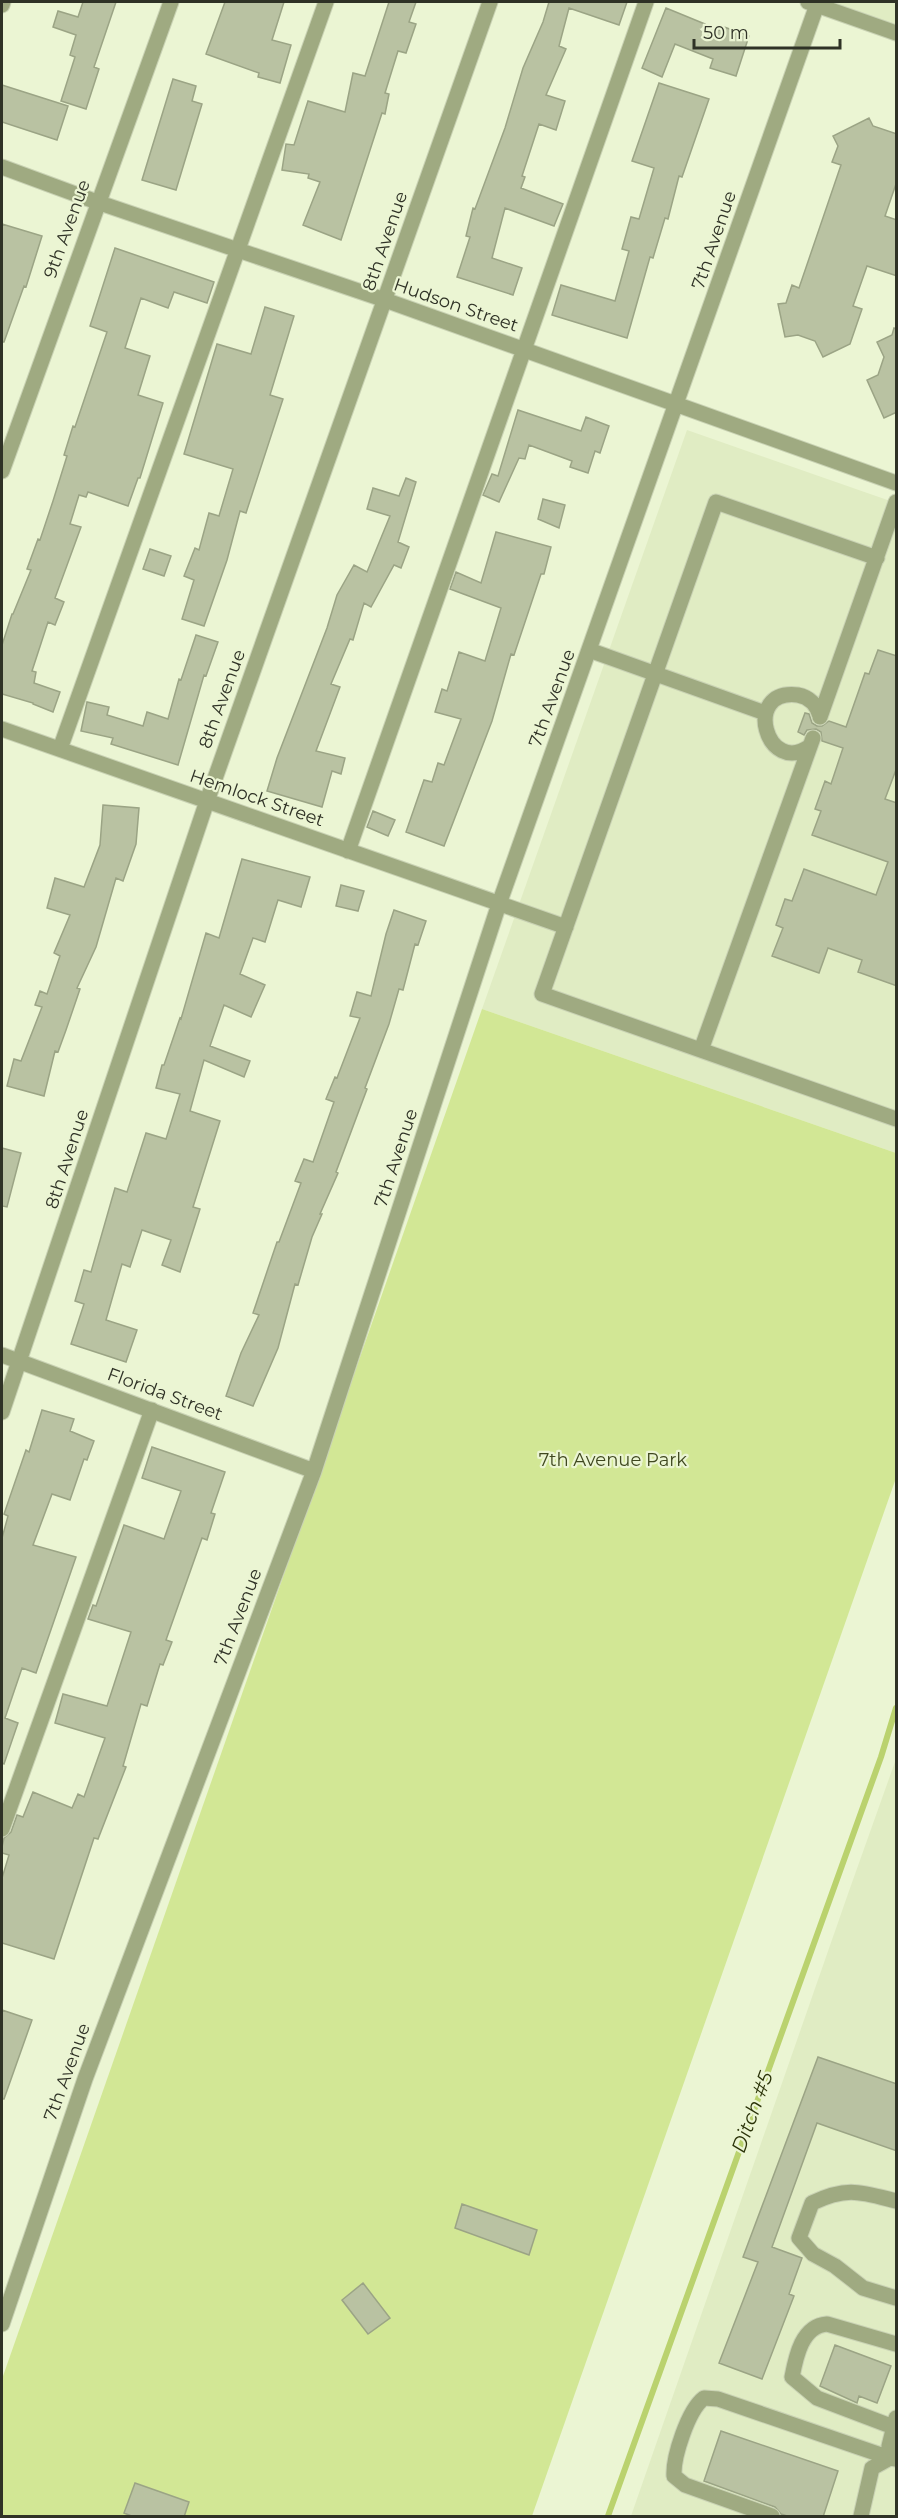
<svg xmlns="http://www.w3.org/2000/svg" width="898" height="2518" font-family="Montserrat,sans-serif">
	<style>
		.built { fill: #e0ecc3 }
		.green { fill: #d2e795 }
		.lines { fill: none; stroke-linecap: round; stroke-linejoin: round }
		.stream { stroke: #bad26e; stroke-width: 6 }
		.building { fill: #b9c2a2; stroke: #9ba485; stroke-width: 1.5 }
		.minor-casing { stroke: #c9d2b4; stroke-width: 17 }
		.minor { stroke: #9faa81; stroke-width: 15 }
		.labels { text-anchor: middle; stroke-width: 4.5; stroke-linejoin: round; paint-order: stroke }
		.street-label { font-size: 18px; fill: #2f3226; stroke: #ebf5d3 }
		.park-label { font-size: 18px; fill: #3f481f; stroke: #ebf5d3 }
		.water-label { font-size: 20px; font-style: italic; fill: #2a3208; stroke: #ebf5d3 }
	</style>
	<rect width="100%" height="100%" fill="#ebf5d3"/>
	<path class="built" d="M838,2H896V41L832,18Z
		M687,430L896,503V1153L482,1009Z
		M896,1759V2516H631L849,1891Z"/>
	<path class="green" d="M482,1009L896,1153V1478L532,2516H2V2379Z"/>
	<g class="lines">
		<path class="stream" d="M608,2516L881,1757L896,1708"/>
	</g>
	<path class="building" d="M83,2H116L94,67L99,69L86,109L61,101L75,57L70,55L76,35L53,27L58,11L78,17Z
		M225,2H284L272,40L291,45L280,83L258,77L259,73L206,54Z
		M389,2H416L409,22L416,24L406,53L398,51L385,93L389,94L385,114L382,113L341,240L303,225L320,182L308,178L309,174L282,170L286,144L294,145L308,101L345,112L353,73L365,76Z
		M549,2H627L619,25L569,8L559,46L566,49L546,95L565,101L556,130L539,124L522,176L525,177L521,188L563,204L554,226L505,208L492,258L522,268L513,295L457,277L470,237L466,236L473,208L475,209L505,128L523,68L543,22Z
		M666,8L722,31L724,27L749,36L736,76L710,68L713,59L675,44L662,77L642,68Z
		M173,79L196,86L192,101L202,104L176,190L142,180Z
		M659,83L709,99L682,177L679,176L668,219L665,218L653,258L650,257L627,338L552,315L561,285L615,301L629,251L622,249L631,217L639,219L654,168L632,161Z
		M2,85L68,106L57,140L2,122Z
		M869,118L873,126L897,134V181L885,216L897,220V276L867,266L853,306L862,309L850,344L823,357L815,341L798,335L785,337L778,304L786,303L792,285L799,288L841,165L832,162L838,146L833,136Z
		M2,224L42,236L26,287L24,286L4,342H2Z
		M115,248L214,282L207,303L174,292L168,308L141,298L125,348L150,356L138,395L163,403L140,478H138L128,506L88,492L86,497L79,495L70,524L81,527L55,598L64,602L55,625L48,622L32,671L36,672L34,683L60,692L53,712L33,704V703L2,694V645L12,614H13L31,570L27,569L38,539L40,540L53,501L67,456L64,455L73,426L75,427L107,332L90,326Z
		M265,307L294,316L270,395L283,399L246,513L240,511L227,560L204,626L182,619L194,580L184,576L195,548L199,550L209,513L219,516L233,469L184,454L217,344L251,354Z
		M894,328L897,329V412L884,418L867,380L878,375L884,357L877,342L892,335Z
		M518,410L581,431L586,417L609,426L600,453L595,451L588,473L570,467L572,461L529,445L525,459L519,458L499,502L483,495L492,474L498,476Z
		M406,478L416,482L398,542L409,547L401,568L394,565L371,607L364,603L353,640L350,639L331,684L340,687L316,751L345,758L341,774L332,771L322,807L267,791L277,758L327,628L337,595L354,565L367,572L390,516L367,509L373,488L399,496Z
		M543,499L565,505L559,528L538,519Z
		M496,532L551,547L544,574H541L514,655L511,654L492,721L444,846L406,832L424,780L432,782L438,763L444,765L461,719L435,712L442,689L447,691L459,652L485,661L501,608L450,589L456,572L481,583Z
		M150,549L171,556L164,576L143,569Z
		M196,635L218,642L206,676L204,675L178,765L111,744L113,738L81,731L87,702L109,707L107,715L143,726L147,712L168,719L179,679L181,680Z
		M878,650L897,656V767L885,799L897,803V986L858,972L862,960L828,948L819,973L772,956L783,928L776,925L785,899L792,901L804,869L876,895L888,862L812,835L821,811L815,809L825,781L831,784L843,748L822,741L821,732L816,729L807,730L804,735L798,732L805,713L809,714L812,723L817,726H822L829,721L846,727L865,673L869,674Z
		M103,805L139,808L136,844L123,881L116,878L96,947L77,988L80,989L66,1030L58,1052L55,1051L44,1096L7,1086L14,1059L21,1061L42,1007L35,1005L40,991L47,994L60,956L54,953L70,915L47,908L55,878L84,887L100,845Z
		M373,811L395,820L388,836L367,827Z
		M242,859L310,877L301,907L278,900L265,942L253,938L240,974L265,985L251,1017L224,1005L210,1046L250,1061L244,1077L204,1060L190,1111L220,1121L193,1207L200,1209L180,1272L162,1265L171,1240L142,1230L130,1267L122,1264L106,1320L137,1330L126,1362L71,1344L84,1304L75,1301L84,1270L91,1272L115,1188L127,1192L146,1133L166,1139L180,1094L156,1088L162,1065H164L180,1018L181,1019L206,933L219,938Z
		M341,885L364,891L358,911L336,906Z
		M394,910L426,921L418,945L415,944L403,990L399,989L389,1024L365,1088L367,1089L336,1172L338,1173L320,1214H322L312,1237L298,1285L295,1284L278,1348L253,1406L226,1396L241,1353L259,1315L253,1313L277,1242H279L301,1183L295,1181L304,1159L313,1162L334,1102L326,1099L335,1077L337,1078L360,1018L350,1016L357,992L371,996L386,934Z
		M2,1148L21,1153L7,1207L2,1206Z
		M42,1410L74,1419L70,1431L94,1441L87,1460L84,1459L70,1500L52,1494L33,1545L76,1557L36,1673L22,1668L5,1718L18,1723L4,1764L2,1763V1538L8,1516L4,1514L26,1450L29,1452Z
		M152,1447L225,1472L211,1513L215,1514L207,1540L202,1538L166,1640L172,1642L163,1665L160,1664L147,1706L141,1704L123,1766L126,1767L98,1839L94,1838L54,1959L2,1943V1878L9,1855L2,1853V1847L4,1838L11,1832L17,1815L23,1817L33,1792L72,1808L78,1794L84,1797L105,1738L55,1723L63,1694L107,1706L131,1632L88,1619L93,1605L96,1606L124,1525L164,1539L181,1491L142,1478Z
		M2,2010L32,2020L4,2099H2Z
		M818,2057L897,2084V2151L817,2123L772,2247L802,2258L789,2294L794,2296L762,2379L719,2363L758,2262L743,2257Z
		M462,2204L537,2230L529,2255L455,2228Z
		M363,2283L390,2318L368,2334L342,2300Z
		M835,2345L891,2366L877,2403L859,2396L857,2403L820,2386Z
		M721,2431L838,2471L823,2517H790L781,2514L775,2507L704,2481Z
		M135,2483L189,2502L184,2517H134L124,2513Z"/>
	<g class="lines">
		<g class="minor-casing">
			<path id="minor" d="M808,2L896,33
				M2,5L3,2
				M2,167L97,202L385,300L896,483
				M2,471L171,2
				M877,558L716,502L542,994L896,1119
				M589,650L765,713
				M820,717L896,502
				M2,729L566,927
				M810,746C767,778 741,688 798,695C809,697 817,705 820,716
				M60,749L326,2
				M348,851L646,2
				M701,1050L813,738
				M2,1355L314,1471
				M2,1412L207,801L490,2
				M2,1829L152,1410
				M896,2201C861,2192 847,2186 812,2203L799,2238L813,2254L835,2266L863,2288L896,2298
				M2,2324L85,2079L314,1471L499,904L818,2
				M896,2344L827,2324C802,2326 796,2356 792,2377L817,2398L896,2428
				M772,2516L685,2485L674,2476C673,2457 688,2410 704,2398L718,2399L890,2458L889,2446L896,2418
				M861,2516L872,2468L890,2458L895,2459"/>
		</g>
		<use href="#minor" class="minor"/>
	</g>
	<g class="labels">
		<g class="street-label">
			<text transform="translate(67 229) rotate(-70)" y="6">9th Avenue</text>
			<text transform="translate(714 240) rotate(-71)" y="6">7th Avenue</text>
			<text transform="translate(385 241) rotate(-71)" y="6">8th Avenue</text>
			<text transform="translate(456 305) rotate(19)" y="6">Hudson Street</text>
			<text transform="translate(552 698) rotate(-70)" y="6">7th Avenue</text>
			<text transform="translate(222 699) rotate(-70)" y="6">8th Avenue</text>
			<text transform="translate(257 798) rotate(19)" y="6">Hemlock Street</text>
			<text transform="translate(396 1158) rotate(-72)" y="6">7th Avenue</text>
			<text transform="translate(67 1159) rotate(-72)" y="6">8th Avenue</text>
			<text transform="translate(165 1394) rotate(20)" y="6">Florida Street</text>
			<text transform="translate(238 1617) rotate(-69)" y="6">7th Avenue</text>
			<text transform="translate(67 2072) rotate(-70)" y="6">7th Avenue</text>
		</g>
		<g class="park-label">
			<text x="613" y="1466">7th Avenue Park</text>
		</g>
		<g class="water-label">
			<text transform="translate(752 2112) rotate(-70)" y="7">Ditch #5</text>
		</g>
	</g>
	<rect width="898" height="2518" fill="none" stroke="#2f3226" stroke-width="6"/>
	<path d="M694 39v9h146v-9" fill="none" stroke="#2f3226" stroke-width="3"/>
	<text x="703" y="39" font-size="18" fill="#2f3226" stroke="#ebf5d3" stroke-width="4.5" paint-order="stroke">50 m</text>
</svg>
